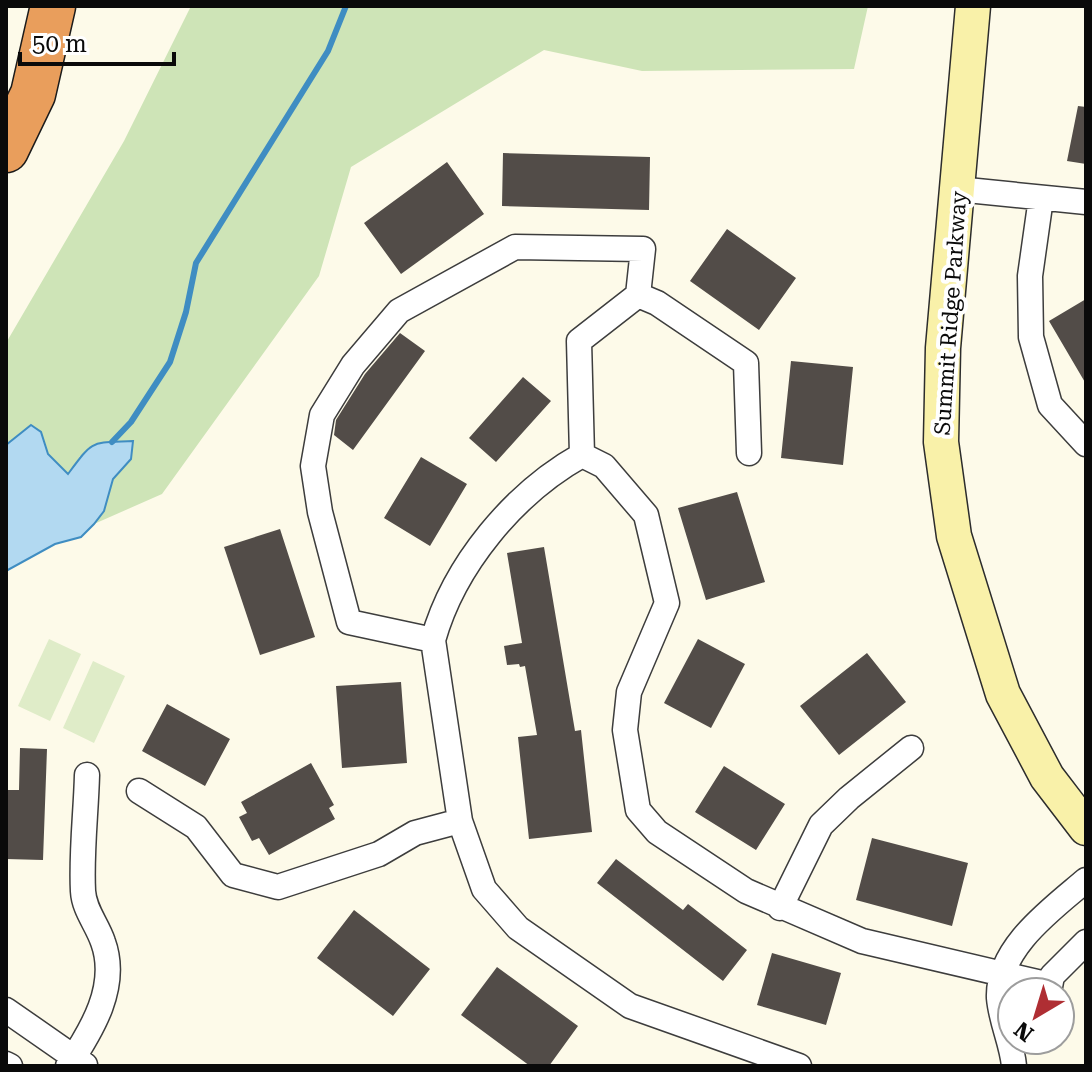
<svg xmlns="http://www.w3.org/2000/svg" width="1092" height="1072" font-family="'Roboto Serif',serif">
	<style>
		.green { fill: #cee4b7 }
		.pitch { fill: #dfecc8 }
		.water { fill: #b2d9f1; stroke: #3f8dc2; stroke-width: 2 }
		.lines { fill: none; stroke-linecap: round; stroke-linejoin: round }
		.stream { stroke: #3f8dc2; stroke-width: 6 }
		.building { fill: #524c48 }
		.street-casing { stroke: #3d3d3d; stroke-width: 27 }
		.secondary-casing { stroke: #2c2c2c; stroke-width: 37 }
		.highway-casing { stroke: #1b1b1b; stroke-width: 47 }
		.street { stroke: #fff; stroke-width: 24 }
		.secondary { stroke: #f9f1a9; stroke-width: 34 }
		.highway { stroke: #e99e5c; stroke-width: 44 }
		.labels { text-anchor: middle; stroke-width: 8; stroke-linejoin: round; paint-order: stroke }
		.street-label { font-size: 22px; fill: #0a0a0a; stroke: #fff }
	</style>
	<rect width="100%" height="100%" fill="#fdfae9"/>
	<path class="green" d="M191,6H868L854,69L642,71L544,50L351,167L319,276L162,494L94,524L104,511L113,479L131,459L80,456L68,475L48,454L41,433L31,425L6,445V343L124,141Z"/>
	<path class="pitch" d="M49,639L81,654L50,721L18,706Z
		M93,661L125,676L94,743L63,728Z"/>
	<path class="water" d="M31,425L41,432L48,454L68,474C94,439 90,443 133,441L131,459L113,479L104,511L94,524L81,537L55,544L6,571V445Z"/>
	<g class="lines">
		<path class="stream" d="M112,442L131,422L170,362L186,312L196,263L328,51L346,6"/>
	</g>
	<path class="building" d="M1078,106L1086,107V164L1067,161Z
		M503,153L650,157L649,210L502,206Z
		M447,162L484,214L401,274L364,223Z
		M727,229L796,278L759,330L690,281Z
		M1086,299V384L1049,321Z
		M400,333L425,351L353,450L334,435L336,420L365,374Z
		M791,361L853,367L843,465L781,458Z
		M523,377L551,401L496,462L469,438Z
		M421,457L467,484L430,546L384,518Z
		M737,492L765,582L706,600L678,508Z
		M280,529L315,637L260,655L224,547Z
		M544,547L575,731L581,730L592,832L529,839L518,737L537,735L525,666L520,667L519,664L507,665L504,646L522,643L507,553Z
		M698,639L745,664L711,728L664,703Z
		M867,653L906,702L839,755L800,706Z
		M401,682L407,763L342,768L336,686Z
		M167,704L230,739L205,786L142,751Z
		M20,748L47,749L43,860L6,859L8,790H19Z
		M311,763L334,805L329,808L335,819L269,855L259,838L252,841L239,817L247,813L241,802Z
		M724,766L785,804L756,850L695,812Z
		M872,838L968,863L952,926L856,900Z
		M616,859L683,910L688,904L747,950L723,981L597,883Z
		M354,910L430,969L393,1016L317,958Z
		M772,953L841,973L826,1025L757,1005Z
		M497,967L578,1026L549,1066H530L461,1015Z"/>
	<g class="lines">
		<g class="street-casing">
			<path id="street" d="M957,189L1086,202
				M1041,198L1030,276L1031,337L1050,405L1086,444
				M638,295L657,303L746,363L749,453
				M582,455C514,493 454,565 433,640L460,821L484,889L518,928L630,1006L799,1066
				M433,640L349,622L320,512L313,466L322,415L353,365L399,311L515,247L643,249L638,295L579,341L582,455L604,466L646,515L667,603L629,692L625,730L638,810L657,832L746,891L862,941L1050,985
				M139,791L196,827L233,875L278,887L379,854L415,833L460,821
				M780,908L821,825L849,798L911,748
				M1049,992L1052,976L1086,942
				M6,1010L85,1065
				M6,1064L10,1066
				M68,1066C92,1030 119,986 103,942C97,924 84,910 83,891C81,853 86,813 87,775
				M1014,1066C1012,1043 1001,1022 999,998C997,948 1052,909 1086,880"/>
		</g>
		<g class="secondary-casing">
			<path id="secondary" d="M973,6L943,348L941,442L954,536L1003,694L1047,777L1086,828"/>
		</g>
		<g class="highway-casing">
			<path id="highway" d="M6,150L33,94L53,6"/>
		</g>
		<use href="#street" class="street"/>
		<use href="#secondary" class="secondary"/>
		<use href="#highway" class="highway"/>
	</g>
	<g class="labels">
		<g class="street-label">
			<text transform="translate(950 313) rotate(-86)" y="8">Summit Ridge Parkway</text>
		</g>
	</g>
	<rect width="1092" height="1072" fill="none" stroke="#0a0a0a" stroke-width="16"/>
	<g transform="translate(1036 1016) rotate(218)"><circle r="38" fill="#ffffff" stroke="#9d9d9d" stroke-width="2"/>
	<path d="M0-6L14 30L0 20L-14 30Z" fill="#af2e33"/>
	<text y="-12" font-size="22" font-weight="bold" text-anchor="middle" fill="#0a0a0a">N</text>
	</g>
	<path d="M20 52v12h154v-12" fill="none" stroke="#0a0a0a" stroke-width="4"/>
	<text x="32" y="52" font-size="24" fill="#0a0a0a" stroke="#ffffff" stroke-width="6" paint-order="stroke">50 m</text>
</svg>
